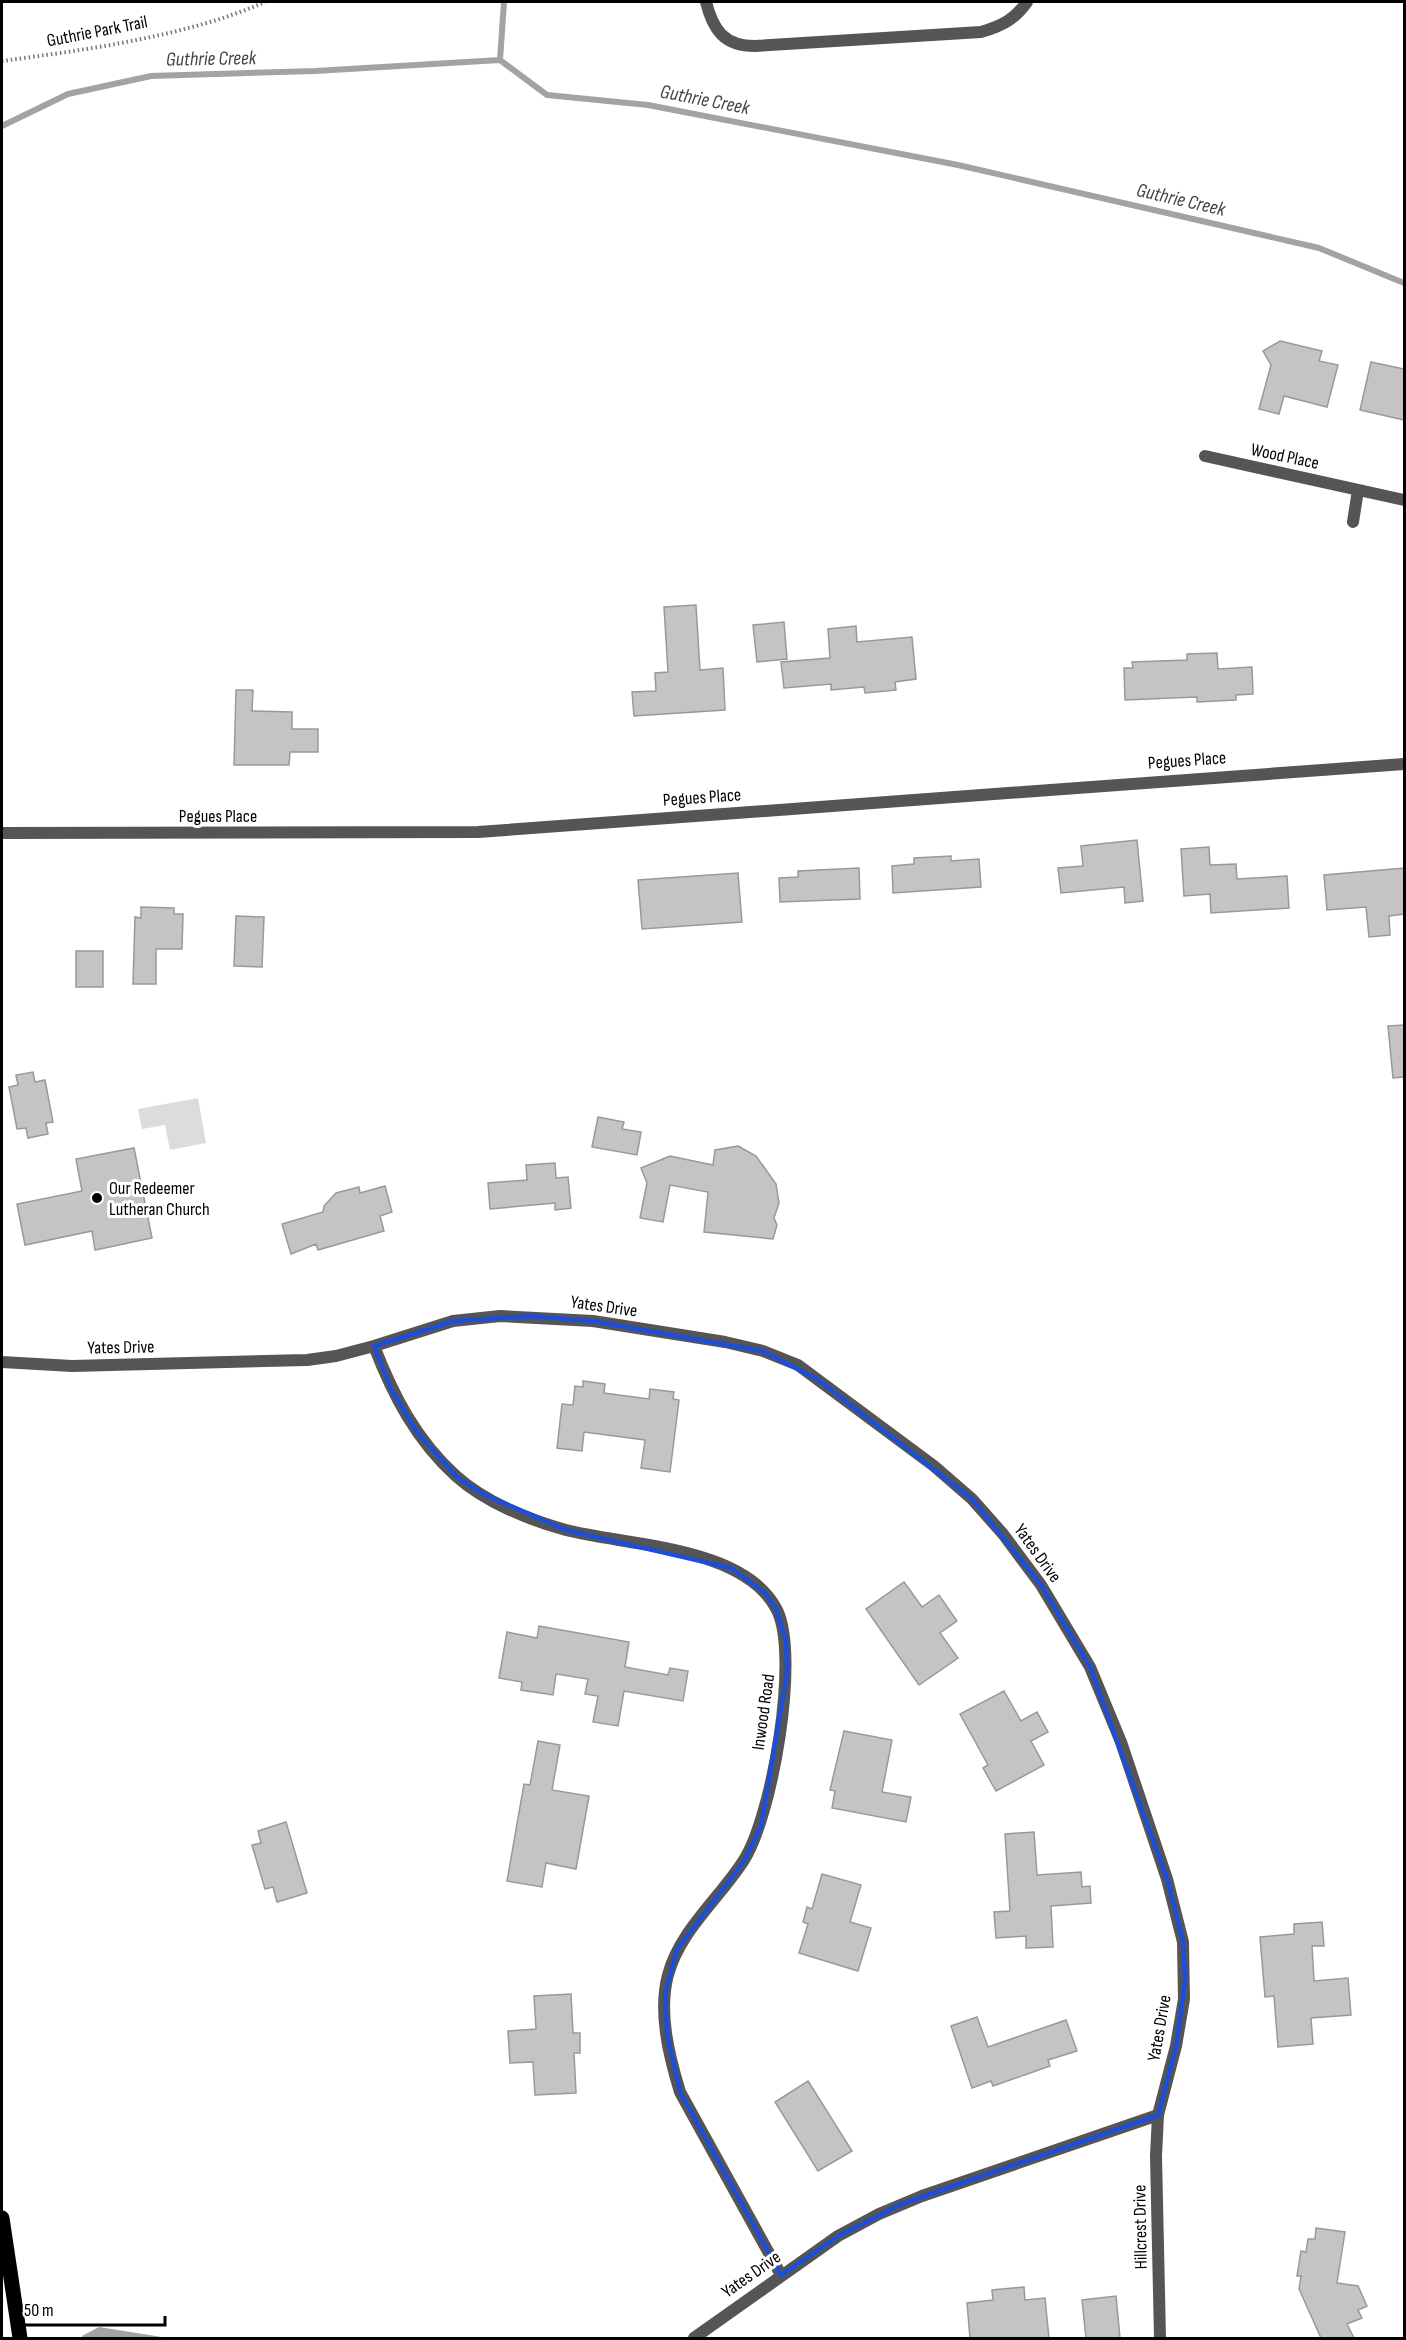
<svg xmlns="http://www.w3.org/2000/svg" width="1406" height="2340" font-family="'Sofia Sans Condensed',sans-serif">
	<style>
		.green { fill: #dcdcdc }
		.water { fill: #a3a3a3 }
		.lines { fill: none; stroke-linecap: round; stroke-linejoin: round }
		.stream { stroke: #a3a3a3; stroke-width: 6 }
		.building { fill: #c4c4c4; stroke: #999; stroke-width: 1.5 }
		.path { stroke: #777; stroke-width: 4; stroke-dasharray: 1.5 3; stroke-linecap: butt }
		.minor { stroke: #555; stroke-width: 12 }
		.tertiary { stroke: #555; stroke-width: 12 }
		.primary { stroke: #000; stroke-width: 15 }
		.marked { fill: none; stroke: #1d4ed8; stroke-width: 4.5; stroke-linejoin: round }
		.poi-dot { fill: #000; stroke: #fff; stroke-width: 2 }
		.labels { text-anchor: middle; stroke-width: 6; stroke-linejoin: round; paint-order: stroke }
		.street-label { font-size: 18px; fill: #000; stroke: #fff }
		.poi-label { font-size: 18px; fill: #000; stroke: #fff; text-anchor: start }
		.water-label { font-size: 20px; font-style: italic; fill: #444; stroke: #fff }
	</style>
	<rect width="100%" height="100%" fill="#fff"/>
	<path class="green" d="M198,1098L206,1143L170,1150L165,1125L142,1129L138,1109Z"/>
	<path class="water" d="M99,2327L168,2338H82V2336Z"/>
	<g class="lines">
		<path class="stream" d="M500,60L504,2
			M2,126L68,94L151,76L315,71L500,60L547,95L648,105L958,165L1319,248L1404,283"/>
	</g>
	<path class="building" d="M1280,341L1322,351L1319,361L1338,365L1327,407L1284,396L1279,414L1259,409L1271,365L1263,351Z
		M1371,362L1404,369V420L1360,410Z
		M696,605L700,670L723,668L725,710L634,716L632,692L656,691L655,673L668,672L664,607Z
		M784,622L787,659L757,662L753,625Z
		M856,626L857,642L912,637L916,679L895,682L896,690L865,693L864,687L831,690V684L784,688L781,662L830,658L828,629Z
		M1217,653L1218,669L1252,667L1253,694L1236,695V700L1197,702V697L1125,700L1124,668H1133L1132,662L1187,660V654Z
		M236,690H253L252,711L292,712V729H318V752H290L289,765H234Z
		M1137,840L1143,901L1125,903L1124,887L1061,893L1058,868L1083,866L1081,846Z
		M1209,847L1210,865L1236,864L1237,879L1287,876L1289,908L1211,913L1210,894L1184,896L1181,849Z
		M951,856V861L979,859L981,887L893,893L892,866L914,864V858Z
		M859,868L860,899L780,902L779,878L798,877V871Z
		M1404,868V914L1389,916L1390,935L1369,937L1366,907L1327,910L1324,875Z
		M738,873L742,922L642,929L638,880Z
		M141,907L174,908V914H183L182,949H156V984H133L135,917L141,918Z
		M236,916L264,917L262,967L234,966Z
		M76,951H103V987H76Z
		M1404,1025V1077L1393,1078L1388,1026Z
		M33,1072L35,1082L45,1080L53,1122L46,1123L48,1134L28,1138L26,1128L17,1129L9,1087L18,1085L16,1075Z
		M598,1117L624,1122L622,1129L641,1132L637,1155L592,1147Z
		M738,1146L756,1156L776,1184L779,1203L774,1218L777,1225L773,1239L704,1232L708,1192L670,1185L663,1222L640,1218L647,1183L641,1168L670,1156L713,1165L715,1150Z
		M134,1148L152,1238L95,1250L92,1231L25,1245L17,1204L82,1191L76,1159Z
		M555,1163L556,1178L568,1177L571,1208L555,1210V1203L490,1209L488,1183L527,1180L526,1165Z
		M385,1186L392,1212L380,1216L384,1231L318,1250L316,1244L291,1254L282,1224L323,1212L324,1206L336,1193L359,1187L360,1193Z
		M583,1381L605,1384L604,1393L649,1399L650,1389L674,1392L673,1399L679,1400L670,1472L641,1468L645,1440L584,1432L582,1451L557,1448L562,1404L573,1405L575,1386L583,1387Z
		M904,1582L922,1607L939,1595L957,1621L940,1633L958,1658L919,1685L866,1609Z
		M539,1626L629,1642L625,1667L668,1675L670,1668L688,1671L683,1701L624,1691L618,1726L593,1722L598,1696L585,1694L588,1679L556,1674L553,1695L521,1690L522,1682L499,1678L507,1632L537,1638Z
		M1004,1691L1021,1721L1037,1712L1048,1732L1031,1741L1044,1765L996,1791L983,1768L988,1765L960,1714Z
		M844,1731L892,1740L882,1792L911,1797L906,1822L832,1808L835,1791L830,1790Z
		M538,1741L560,1745L552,1790L589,1796L576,1869L546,1863L542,1887L507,1881L524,1784L530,1785Z
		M286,1822L307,1893L277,1902L273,1887L265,1889L252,1845L261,1843L258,1831Z
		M1034,1832L1037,1875L1081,1872L1082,1887L1090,1886L1091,1903L1051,1906L1053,1947L1026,1948V1936L996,1938L994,1912L1010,1911L1005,1834Z
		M822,1874L861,1885L850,1922L871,1928L858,1971L799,1953L808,1924L803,1922L807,1907L812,1909Z
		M1322,1922L1324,1946H1312L1314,1981L1348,1978L1351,2015L1311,2018L1313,2044L1278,2047L1274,1996L1265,1997L1260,1937L1294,1934V1924Z
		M571,1994L573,2033H580V2053H574L576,2093L535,2095L533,2062L510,2063L508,2031L536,2029L534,1996Z
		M977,2017L988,2047L1066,2020L1077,2051L1048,2060L1050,2066L993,2086L991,2081L972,2088L951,2026Z
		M808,2081L852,2151L818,2171L775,2102Z
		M1316,2228L1345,2232L1337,2283L1358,2286L1367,2306L1358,2310L1362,2318L1347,2324L1354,2338H1321L1299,2289L1301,2276H1297L1301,2251L1306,2252L1308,2239H1315Z
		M1024,2287L1025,2300L1045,2298L1049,2338H970L967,2303L993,2300L992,2290Z
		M1116,2296L1120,2338H1086L1082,2300Z"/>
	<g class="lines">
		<path class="path" d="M2,61C85,50 188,36 265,2"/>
		<path class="minor" d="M706,2C713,30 724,46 755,46L981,32C1002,26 1015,19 1027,2
			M1205,456L1404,500
			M1353,522L1358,490
			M374,1346C393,1395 416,1440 456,1476C485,1502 529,1520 566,1530C628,1546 745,1546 777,1610C800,1657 772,1816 744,1860C720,1898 680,1930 668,1975C658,2012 669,2056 680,2092L781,2275
			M2,1362L72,1366L307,1360L336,1356L374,1346L453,1321L500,1316L593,1321L725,1342L763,1351L798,1365L934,1466L972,1499L1003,1534L1041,1585L1090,1667L1121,1742L1167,1879L1183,1942L1184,1999L1176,2046L1158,2115L922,2196L879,2214L838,2236L694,2338
			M1158,2115L1156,2156L1160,2338"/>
		<path class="tertiary" d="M2,833L478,832L1404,764"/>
		<path class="primary" d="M2,2218L20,2338"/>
	</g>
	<path class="marked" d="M531,1316L593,1321L763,1351L817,1379L972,1499L1041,1585L1090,1667L1167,1879L1183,1942L1185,1980L1176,2046L1158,2115L901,2204L838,2236L781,2275L680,2092L667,2035L665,1993L677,1949L744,1861L761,1826L787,1672L786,1641L776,1609L765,1593L731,1568L566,1530L483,1494L457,1477L416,1431L391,1389L374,1346L453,1321Z"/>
	<circle class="poi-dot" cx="97" cy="1198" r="6"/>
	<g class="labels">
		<g class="street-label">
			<text transform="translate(97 31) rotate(-11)" y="6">Guthrie Park Trail</text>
			<text transform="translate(1285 456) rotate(12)" y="6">Wood Place</text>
			<text transform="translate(1187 760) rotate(-4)" y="6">Pegues Place</text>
			<text transform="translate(702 797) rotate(-4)" y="6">Pegues Place</text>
			<text x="218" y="822">Pegues Place</text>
			<text transform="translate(604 1306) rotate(8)" y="6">Yates Drive</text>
			<text transform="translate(121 1347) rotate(-1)" y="6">Yates Drive</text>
			<text transform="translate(1038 1553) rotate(54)" y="6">Yates Drive</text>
			<text transform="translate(763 1712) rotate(-82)" y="6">Inwood Road</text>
			<text transform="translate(1159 2028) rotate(-80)" y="6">Yates Drive</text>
			<text transform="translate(1140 2227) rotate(-91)" y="6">Hillcrest Drive</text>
			<text transform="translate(751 2274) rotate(-35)" y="6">Yates Drive</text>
		</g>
		<g class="poi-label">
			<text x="109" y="1194">Our Redeemer<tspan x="109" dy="21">Lutheran Church</tspan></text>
		</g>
		<g class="water-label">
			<text transform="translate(211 58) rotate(-1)" y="7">Guthrie Creek</text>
			<text transform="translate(705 99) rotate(11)" y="7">Guthrie Creek</text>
			<text transform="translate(1181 199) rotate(13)" y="7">Guthrie Creek</text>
		</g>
	</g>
	<rect width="1406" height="2340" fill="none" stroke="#000000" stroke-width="6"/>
	<path d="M15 2316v9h150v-9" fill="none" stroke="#000000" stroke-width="3"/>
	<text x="24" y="2316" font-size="18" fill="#000000" stroke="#ffffff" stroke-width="4.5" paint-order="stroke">50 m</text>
</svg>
